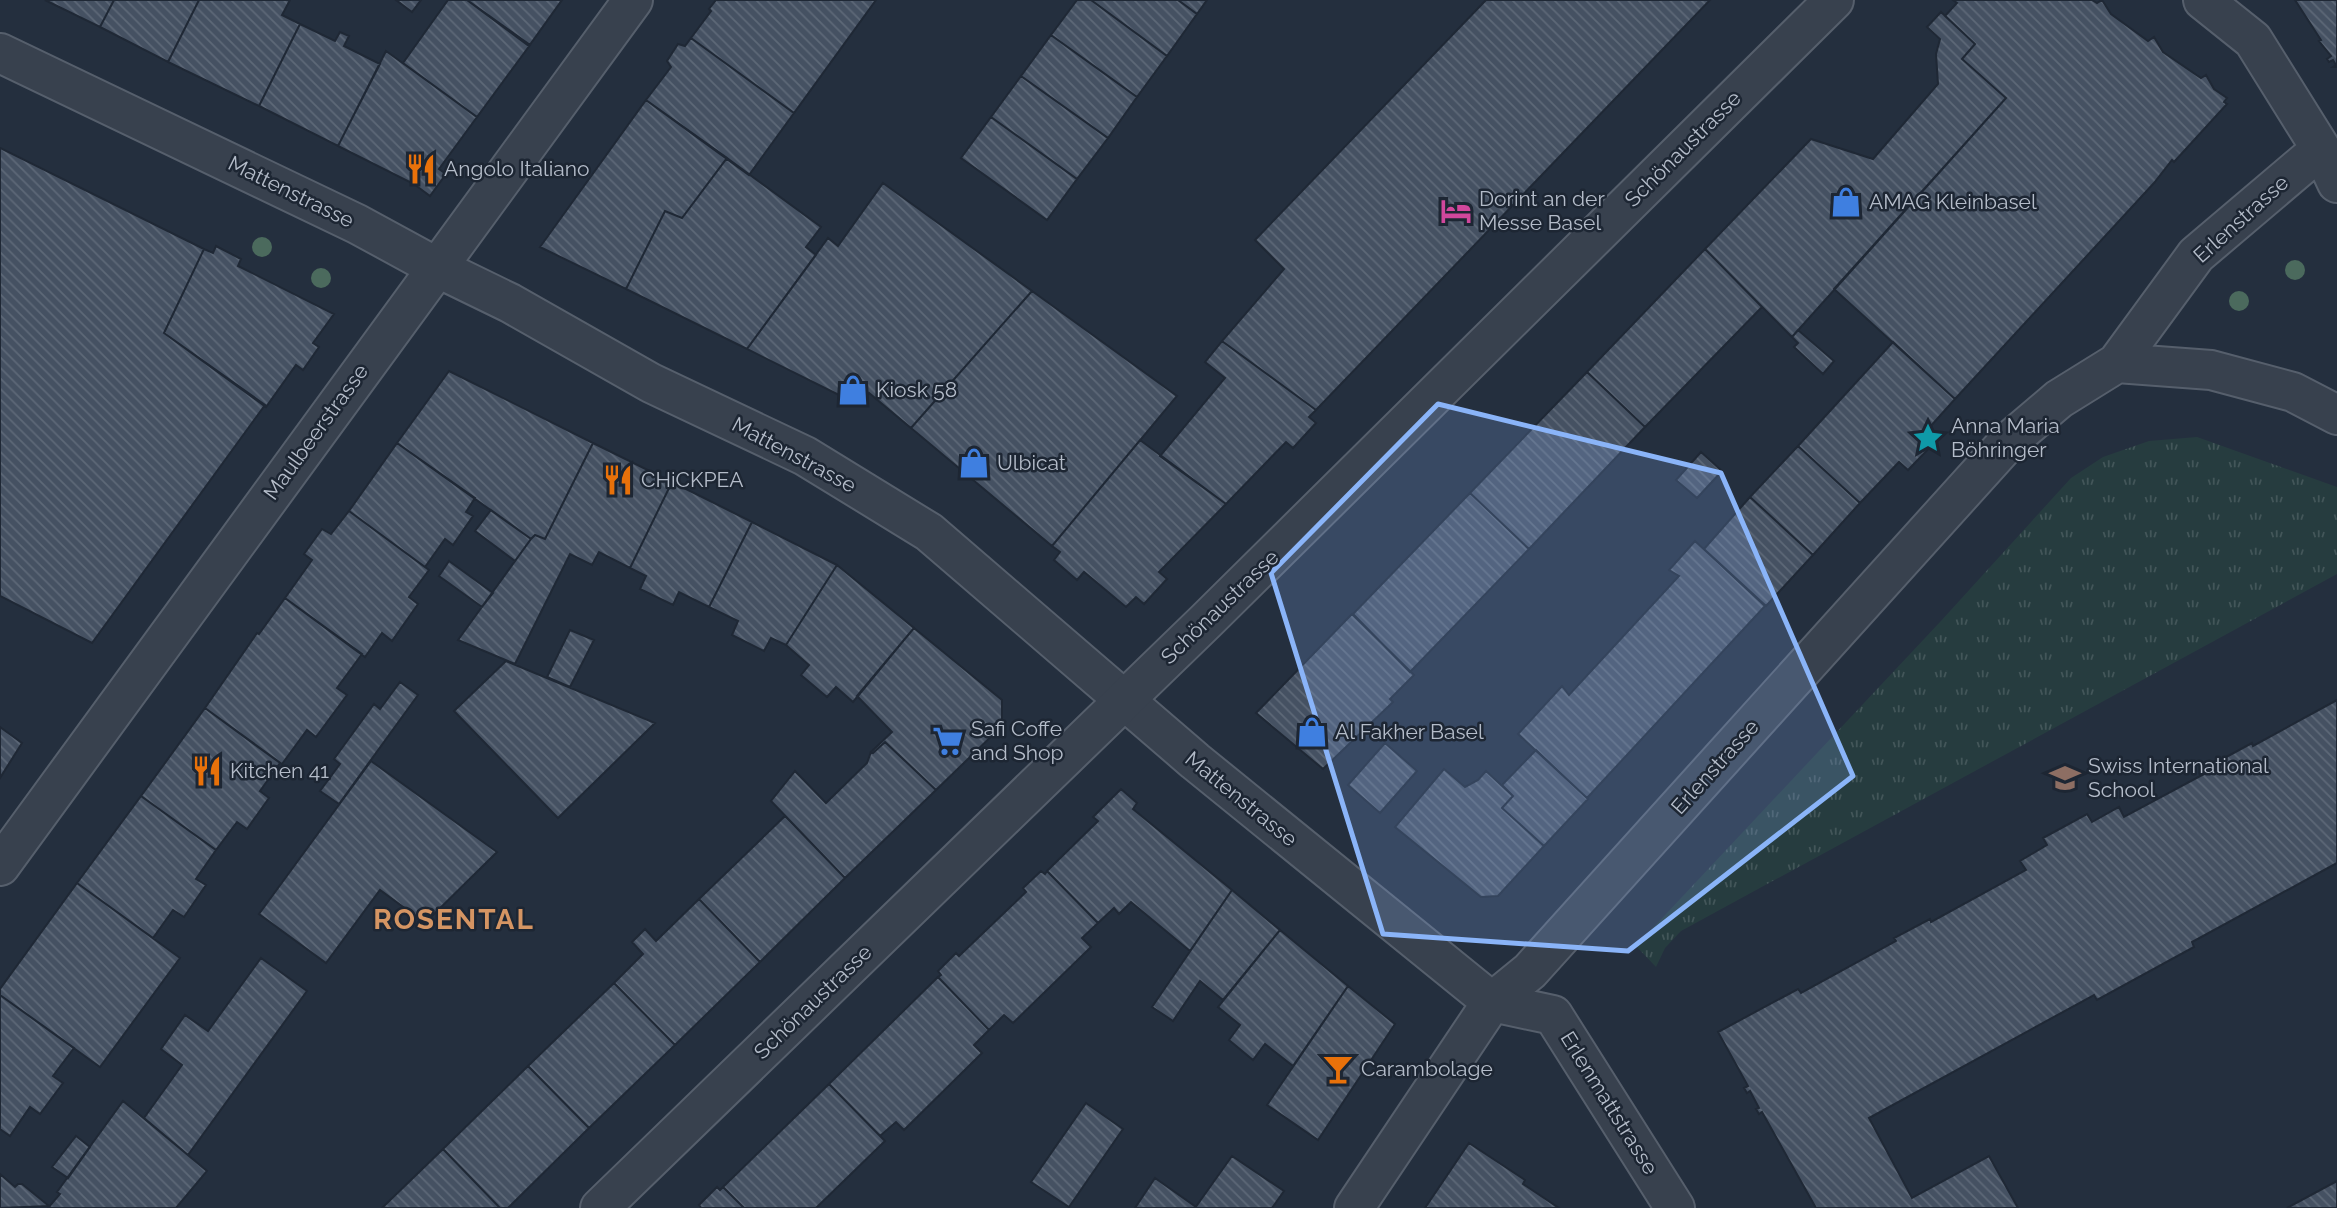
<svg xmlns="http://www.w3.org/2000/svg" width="2337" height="1208" font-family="Raleway,sans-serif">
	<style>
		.park { fill: url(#park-tufts) }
		.building { fill: url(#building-back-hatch); stroke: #1f2835; stroke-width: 2 }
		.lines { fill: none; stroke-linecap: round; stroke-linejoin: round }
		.minor-casing { stroke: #565f6c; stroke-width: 42 }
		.tertiary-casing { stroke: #565f6c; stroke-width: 42 }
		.minor { stroke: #38414e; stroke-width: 38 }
		.tertiary { stroke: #38414e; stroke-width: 38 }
		.tree { fill: #4b6a5d }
		.marked { fill: #8ab4f8; fill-opacity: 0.2; stroke: #8ab4f8; stroke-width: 5; stroke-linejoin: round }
		.labels { text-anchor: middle; stroke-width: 5; stroke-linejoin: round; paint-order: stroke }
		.street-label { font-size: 21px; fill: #b4bcc9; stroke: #1d2633 }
		.poi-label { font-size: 21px; fill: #b4bcc9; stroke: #1d2633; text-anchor: start }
		.district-label { font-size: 28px; font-weight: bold; letter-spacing: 2px; fill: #d59563; stroke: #1d2633 }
	</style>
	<defs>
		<pattern id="park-tufts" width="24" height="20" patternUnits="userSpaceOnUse" patternTransform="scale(1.75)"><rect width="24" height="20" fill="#263c3f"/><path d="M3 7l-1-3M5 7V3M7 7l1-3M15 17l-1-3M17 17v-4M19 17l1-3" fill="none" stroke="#435659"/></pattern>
		<pattern id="building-back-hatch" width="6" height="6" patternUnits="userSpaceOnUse" patternTransform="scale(1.75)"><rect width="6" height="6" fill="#455162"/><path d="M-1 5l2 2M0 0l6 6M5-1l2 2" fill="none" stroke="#5d6877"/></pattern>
	</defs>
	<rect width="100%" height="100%" fill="#242f3e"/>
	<path class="park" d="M2197,437L2337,487V574L1681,931L1665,948L1656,967L1636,946L1940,622L2071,478L2103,457L2149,441Z"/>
	<path class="building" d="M45,0H114L100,27Z
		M114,0H199L168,62L100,27Z
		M199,0H290L282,15L300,24L259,106L168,62Z
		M396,0H421L412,12Z
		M448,0H467L530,45L477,117L403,63Z
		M467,0H562L529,46Z
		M716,0H876L794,113L691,38L711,11L709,9Z
		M1077,0H1091L1167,56L1137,97L1051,35Z
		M1091,0H1178L1197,14L1167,56Z
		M1178,0H1207L1197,14Z
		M1486,0H1710L1316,410L1222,341L1284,269L1255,240Z
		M1953,0H2092L2097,3L2102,0L2111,14L2148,41L2154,37L2163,52L2201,78L2206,75L2214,89L2227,98L2224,102L2227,104L2174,162L2172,160L2154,183L1955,399L1834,289L2006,98L1962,59L1975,44L1945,16L1957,3Z
		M2295,0H2337V67H2333L2336,65L2333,60L2329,62L2327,59L2331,56L2319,41L2321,40Z
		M1941,12L1975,44L1962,59L2006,98L1792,337L1705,249L1811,139L1873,159L1938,84L1936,54L1940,39L1927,27Z
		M300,24L335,41L340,32L349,36L344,46L380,64L338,146L259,106Z
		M1051,35L1137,97L1108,138L1021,76Z
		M691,38L794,113L749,175L646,100L671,67L667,61L678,44L685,46Z
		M386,51L477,117L439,169L446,174L430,196L414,184L338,146Z
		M1021,76L1108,138L1077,179L991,117Z
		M646,100L727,158L682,218L665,211L626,289L540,247Z
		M991,117L1077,179L1047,220L961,158Z
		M0,148L204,249L164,333L265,405L92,643L0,596Z
		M727,158L821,227L806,247L816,255L747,349L626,289L665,211L682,218Z
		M883,183L1032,291L911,428L869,393L859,405L747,349L828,238L838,246Z
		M216,246L241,259L238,266L334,314L313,343L319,347L303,370L296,365L266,407L164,333L204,249L213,253Z
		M1705,249L1762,307L1645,427L1587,372Z
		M1032,291L1177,396L1052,546L911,428Z
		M1798,330L1834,361L1823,374L1794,347L1798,343L1792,337Z
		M1222,341L1316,410L1309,417L1316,423L1293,448L1286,442L1226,504L1160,456L1225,378L1205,362Z
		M1893,342L1955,399L1929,428L1939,438L1908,470L1899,462L1860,503L1798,446Z
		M449,371L593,443L545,539L535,535L531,539L397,443Z
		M1587,372L1645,427L1529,549L1470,493Z
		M1140,440L1226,504L1159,572L1167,579L1144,604L1136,597L1126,607L1084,572L1077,580L1054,560L1060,552L1052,546Z
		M397,443L475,498L466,512L473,516L453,545L445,539L425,567L349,511Z
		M593,443L672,482L630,568L599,552L592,565L570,554L515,664L458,640L531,539L535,535L545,539Z
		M1798,446L1860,503L1813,555L1750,497Z
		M1701,452L1722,471L1697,498L1676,480Z
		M672,482L752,522L709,607L679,592L673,605L640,589L646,576L630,568Z
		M1470,493L1529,549L1410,672L1353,614Z
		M1750,497L1813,555L1766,606L1704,549Z
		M491,510L531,539L515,561L475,531Z
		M349,511L429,570L409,597L418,604L392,641L382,633L365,657L285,598L312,560L304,554L322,529L331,534Z
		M752,522L837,565L786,645L771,638L764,651L732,635L738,621L709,607Z
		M1695,541L1765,606L1587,798L1518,734L1562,686L1569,695L1679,576L1669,570Z
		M449,561L493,593L482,607L439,576Z
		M837,565L914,628L853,702L836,687L827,697L801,675L809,665L786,645Z
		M285,598L362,654L337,688L347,695L316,737L307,730L282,764L205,708L257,633L259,634Z
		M1352,614L1414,675L1390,699L1393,702L1323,769L1256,713Z
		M914,628L1002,700V726L936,790L885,742L873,753L871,752L892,732L857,696Z
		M570,630L594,640L570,687L547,677Z
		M506,661L655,723L558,818L454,711Z
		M400,682L418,695L339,804L320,791L340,764L334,759L374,704L380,709Z
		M2337,700V863L2192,942L2194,947L2097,1000L2094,995L1869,1118L1912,1198L1989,1156L2018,1208H1816L1762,1112L1759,1114L1756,1109L1759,1108L1750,1091L1747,1093L1744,1088L1748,1086L1718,1032L1798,989L1801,993L1896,941L1894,938L1930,919L1931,922L2026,870L2020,861L2047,845L2043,838L2087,814L2092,822L2119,807L2124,817L2219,766L2217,762L2252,743L2253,746Z
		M205,708L280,763L260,791L269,798L247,829L237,822L216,850L141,796Z
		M0,727L22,743L0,778Z
		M885,742L936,790L845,878L771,801L795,771L826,803L867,763L871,752L873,753Z
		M1385,743L1417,771L1380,813L1348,785Z
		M1536,750L1588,799L1544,846L1502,808L1513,796L1502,785Z
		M371,761L497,852L425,923L380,890L326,963L259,914Z
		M1444,769L1465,787L1478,780L1486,771L1513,796L1502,808L1544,846L1498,896L1481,897L1395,827Z
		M1121,789L1137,803L1133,809L1232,890L1190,951L1131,902L1119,914L1114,908L1098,923L1047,871L1098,821L1093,817Z
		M141,796L216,850L196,879L206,885L184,917L173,910L153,938L77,883Z
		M785,816L845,878L760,962L699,899Z
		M1041,871L1045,874L1047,871L1098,923L1082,938L1091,947L1013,1023L1004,1015L989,1030L938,977L941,975L938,971L956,953L959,956L1026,892L1023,888Z
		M77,883L180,958L100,1067L0,995V989Z
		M1232,890L1280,930L1223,1000L1200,981L1173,1021L1152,1007Z
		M699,899L760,962L675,1045L614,983L643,954L632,942L645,929L656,941Z
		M1280,930L1348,986L1293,1066L1265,1044L1253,1060L1229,1040L1240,1025L1218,1007Z
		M261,958L307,991L188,1155L144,1118L182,1065L161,1049L185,1015L208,1031Z
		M938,977L989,1030L974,1045L982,1053L904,1130L896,1122L880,1136L829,1084Z
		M614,983L675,1045L589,1128L528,1066Z
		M1348,986L1395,1024L1318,1140L1267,1105Z
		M0,995L74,1048L53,1076L63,1083L40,1114L30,1107L10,1136L0,1129Z
		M528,1066L589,1128L508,1208H500L443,1149Z
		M829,1084L885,1141L816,1208H744L723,1187Z
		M123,1101L207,1171L176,1208H48L60,1194L57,1192Z
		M1086,1103L1123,1129L1069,1207L1031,1182Z
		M76,1136L90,1147L68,1178L52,1167Z
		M1469,1143L1525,1180L1523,1184L1559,1208H1425Z
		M443,1149L500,1208H382Z
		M1232,1156L1284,1191L1272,1208H1195Z
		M0,1174L15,1187L18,1184H22L49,1206L0,1208Z
		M1155,1178L1196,1207L1195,1208H1135Z
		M2337,1181V1208H2287Z
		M717,1187L720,1190L723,1187L744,1208H701L699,1205Z"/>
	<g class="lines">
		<g class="minor-casing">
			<path id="minor" d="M2203,0L2253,40L2321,149L2337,183
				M0,53L357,224L436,267L510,303L651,383L805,456L929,532L1195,761L1492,1002L1553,1015L1675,1208
				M2117,363L2196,255L2321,149
				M0,866L633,0
				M1354,1208L1492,1002L1530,971L2006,444L2059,399L2117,363L2211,370L2293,392L2337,415"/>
		</g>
		<g class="tertiary-casing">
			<path id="tertiary" d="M600,1208L1206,621L1834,0"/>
		</g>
		<use href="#minor" class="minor"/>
		<use href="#tertiary" class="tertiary"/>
	</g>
	<g class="tree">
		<circle cx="262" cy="247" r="10"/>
		<circle cx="2295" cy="270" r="10"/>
		<circle cx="321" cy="278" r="10"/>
		<circle cx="2239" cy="301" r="10"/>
	</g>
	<path class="marked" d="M1438,404L1721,473L1853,776L1628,951L1383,934L1271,573Z"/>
	<defs>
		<g id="restaurant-bare" transform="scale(2.415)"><path d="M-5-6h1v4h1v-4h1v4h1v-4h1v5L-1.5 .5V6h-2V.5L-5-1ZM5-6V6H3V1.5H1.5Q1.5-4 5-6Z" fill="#e8710a" stroke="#1d2633" stroke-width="2.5" paint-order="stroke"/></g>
		<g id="shop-bare" transform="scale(2.415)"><path d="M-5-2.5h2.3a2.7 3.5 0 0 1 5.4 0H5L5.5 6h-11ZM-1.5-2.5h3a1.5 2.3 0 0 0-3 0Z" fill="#3f7fe0" stroke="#1d2633" stroke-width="2.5" paint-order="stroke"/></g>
		<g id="hotel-bare" transform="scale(2.415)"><path d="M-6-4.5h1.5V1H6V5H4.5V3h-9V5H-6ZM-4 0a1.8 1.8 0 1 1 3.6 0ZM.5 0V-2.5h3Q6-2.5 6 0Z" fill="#d1479c" stroke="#1d2633" stroke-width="2.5" paint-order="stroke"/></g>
		<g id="sight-bare" transform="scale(2.415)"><path d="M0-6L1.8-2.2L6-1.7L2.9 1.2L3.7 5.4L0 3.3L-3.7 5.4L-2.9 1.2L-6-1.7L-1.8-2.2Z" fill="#0f9aa8" stroke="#1d2633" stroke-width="2.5" paint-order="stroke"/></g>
		<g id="supermarket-bare" transform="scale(2.415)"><path d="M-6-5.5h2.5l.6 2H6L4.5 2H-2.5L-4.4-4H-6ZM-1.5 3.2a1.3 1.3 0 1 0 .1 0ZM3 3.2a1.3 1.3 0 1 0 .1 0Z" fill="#3f7fe0" stroke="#1d2633" stroke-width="2.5" paint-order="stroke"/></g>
		<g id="school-bare" transform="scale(2.415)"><path d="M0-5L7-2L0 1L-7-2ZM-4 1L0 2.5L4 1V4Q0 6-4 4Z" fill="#8d6e63" stroke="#1d2633" stroke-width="2.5" paint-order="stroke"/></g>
		<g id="bar-bare" transform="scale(2.415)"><path d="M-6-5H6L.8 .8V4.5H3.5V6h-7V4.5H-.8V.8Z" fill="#e8710a" stroke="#1d2633" stroke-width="2.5" paint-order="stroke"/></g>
	</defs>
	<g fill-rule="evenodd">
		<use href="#restaurant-bare" x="421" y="169"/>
		<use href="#shop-bare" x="1846" y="202"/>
		<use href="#hotel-bare" x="1456" y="211"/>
		<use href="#shop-bare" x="853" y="390"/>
		<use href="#sight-bare" x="1928" y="438"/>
		<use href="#shop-bare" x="974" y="463"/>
		<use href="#restaurant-bare" x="618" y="480"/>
		<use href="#shop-bare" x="1312" y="732"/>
		<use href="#supermarket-bare" x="948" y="741"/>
		<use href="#restaurant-bare" x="207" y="771"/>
		<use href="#school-bare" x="2065" y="778"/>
		<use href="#bar-bare" x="1338" y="1069"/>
	</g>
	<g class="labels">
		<g class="street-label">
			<text transform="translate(1683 149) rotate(-45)" y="7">Schönaustrasse</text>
			<text transform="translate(291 192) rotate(26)" y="7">Mattenstrasse</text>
			<text transform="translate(2241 219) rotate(-42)" y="7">Erlenstrasse</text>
			<text transform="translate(316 432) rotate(-54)" y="7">Maulbeerstrasse</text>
			<text transform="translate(794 455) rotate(28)" y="7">Mattenstrasse</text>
			<text transform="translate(1220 607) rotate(-44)" y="7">Schönaustrasse</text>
			<text transform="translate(1715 767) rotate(-48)" y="7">Erlenstrasse</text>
			<text transform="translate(1241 799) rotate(39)" y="7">Mattenstrasse</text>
			<text transform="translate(813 1002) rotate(-44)" y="7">Schönaustrasse</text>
			<text transform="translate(1609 1103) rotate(58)" y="7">Erlenmattstrasse</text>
		</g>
		<g class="poi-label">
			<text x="444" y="176">Angolo Italiano</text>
			<text x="1479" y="206">Dorint an der<tspan x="1479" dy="24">Messe Basel</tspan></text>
			<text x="1869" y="209">AMAG Kleinbasel</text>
			<text x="876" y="397">Kiosk 58</text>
			<text x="1951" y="433">Anna Maria<tspan x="1951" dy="24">Böhringer</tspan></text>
			<text x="997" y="470">Ulbicat</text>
			<text x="641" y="487">CHiCKPEA</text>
			<text x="971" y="736">Safi Coffe<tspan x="971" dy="24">and Shop</tspan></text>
			<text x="1335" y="739">Al Fakher Basel</text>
			<text x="2088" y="773">Swiss International<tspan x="2088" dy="24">School</tspan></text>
			<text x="230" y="778">Kitchen 41</text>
			<text x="1361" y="1076">Carambolage</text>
		</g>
		<g class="district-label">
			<text x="454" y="929">ROSENTAL</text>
		</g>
	</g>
</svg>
